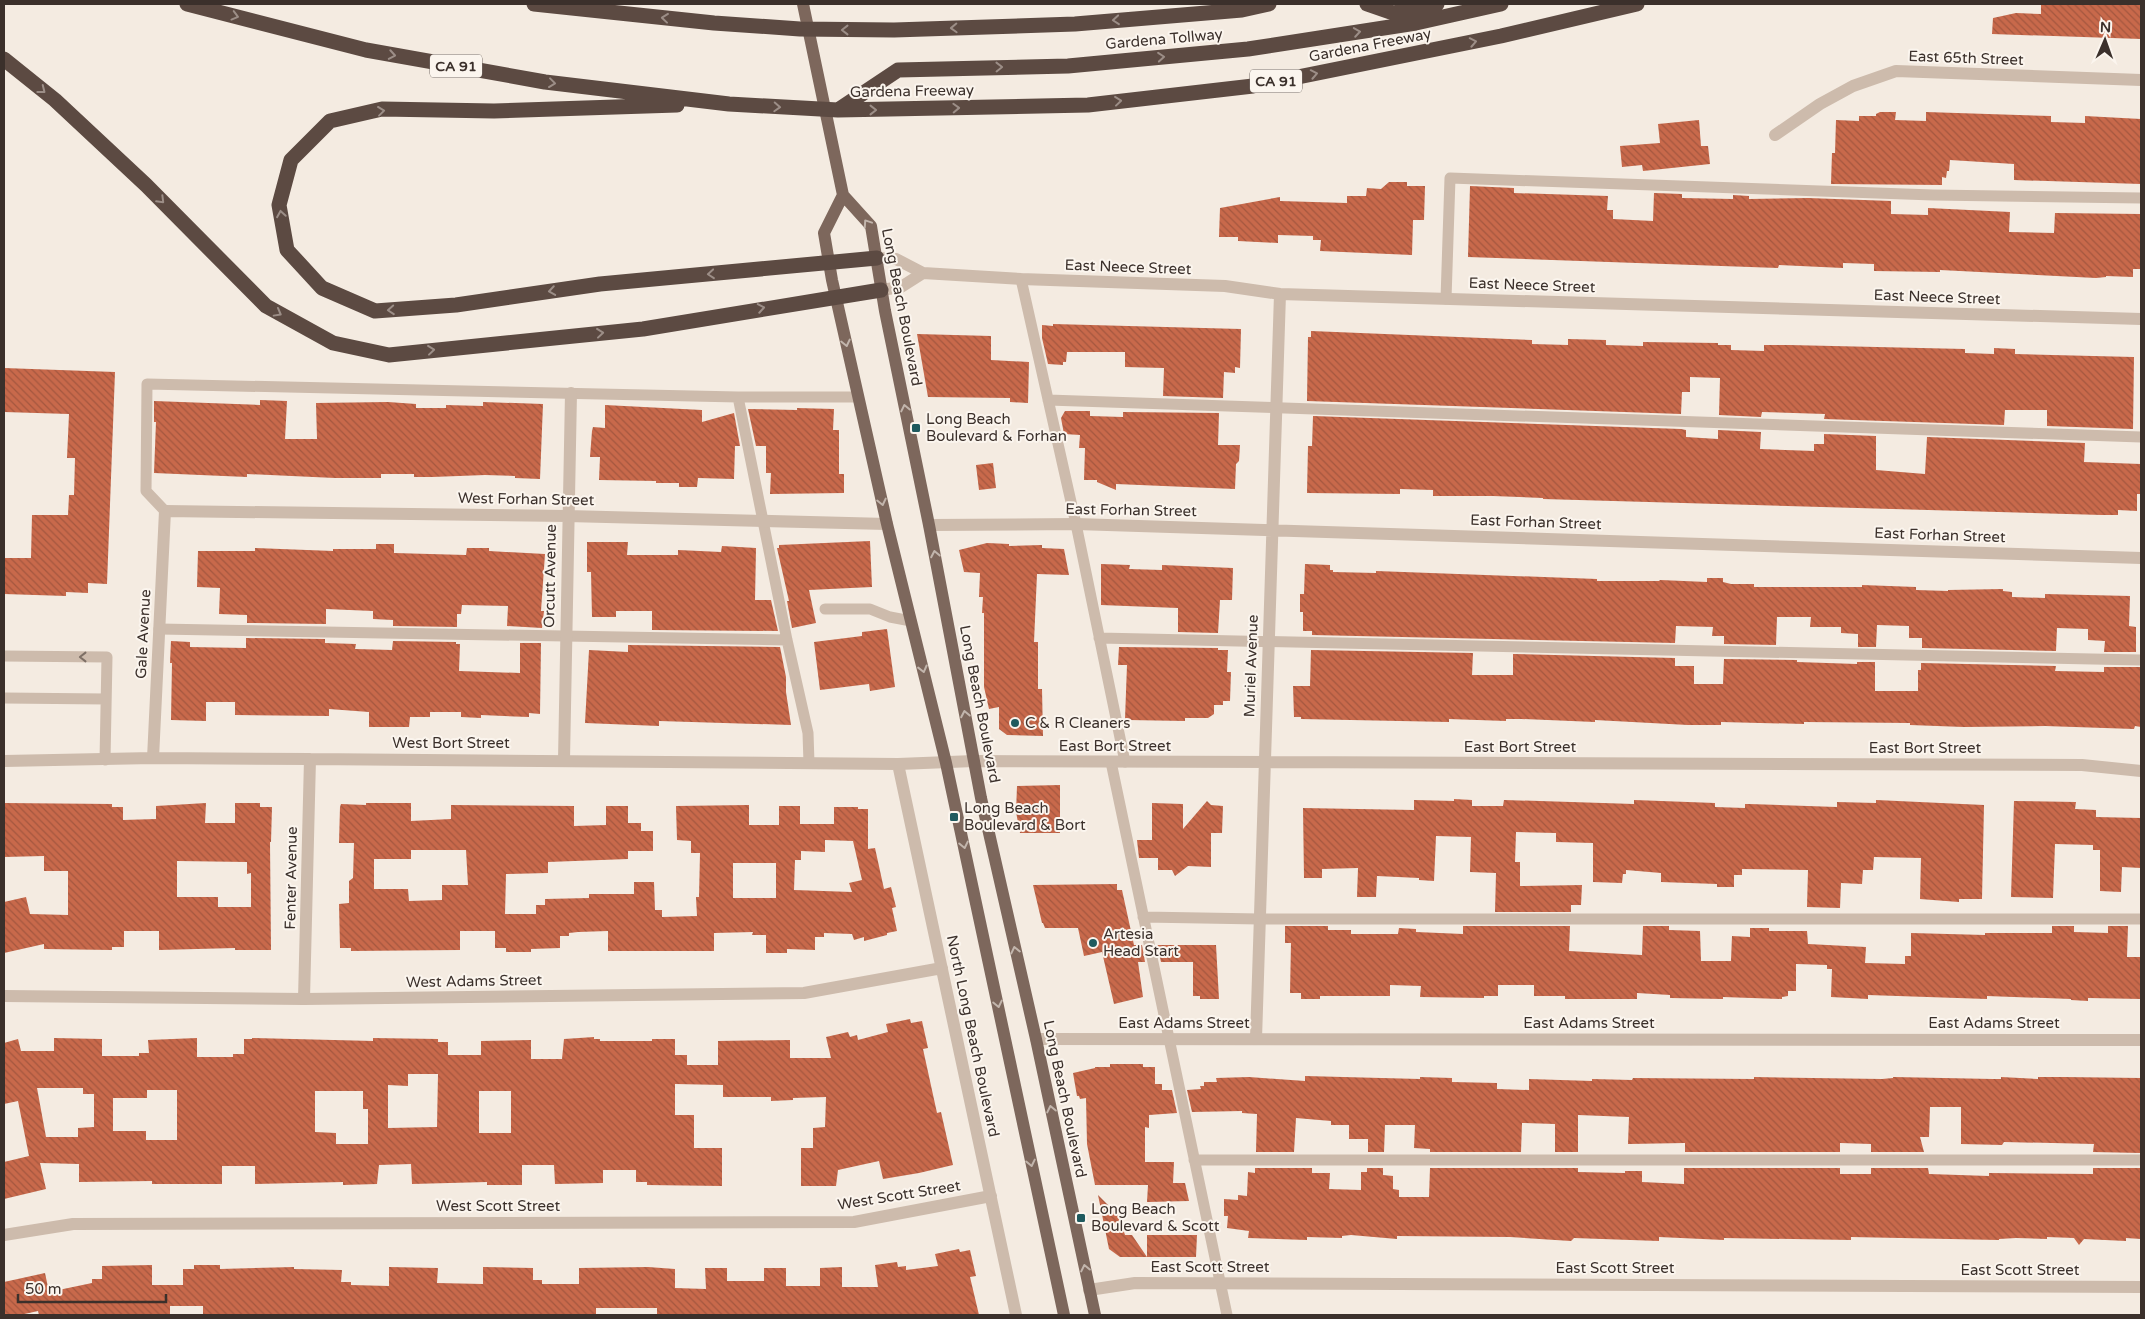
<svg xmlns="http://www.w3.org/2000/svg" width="2145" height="1319" font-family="'Varela Round',sans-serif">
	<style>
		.building { fill: url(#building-back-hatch); fill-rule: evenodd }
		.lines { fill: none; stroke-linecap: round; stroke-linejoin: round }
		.lane { stroke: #cdbbac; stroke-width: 11 }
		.street { stroke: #cdbbac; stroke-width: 12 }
		.primary { stroke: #7d675c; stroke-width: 12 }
		.highway { stroke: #5c4a42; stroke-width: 15 }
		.oneway { stroke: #9c8e87 }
		.oneway2 { stroke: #c2b5ac }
		.oneway3 { stroke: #7d6f65 }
		.poi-dot { fill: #1f5a5e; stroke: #fbf5ee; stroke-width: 2 }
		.labels { text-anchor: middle; stroke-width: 4; stroke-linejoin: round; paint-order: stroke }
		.shield { fill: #fbf5ee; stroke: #756b66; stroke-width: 1 }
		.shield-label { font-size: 14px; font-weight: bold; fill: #3b302b }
		.street-label { font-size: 15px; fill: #3b302b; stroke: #fbf5ee }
		.poi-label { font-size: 15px; fill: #3b302b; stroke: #fbf5ee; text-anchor: start }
	</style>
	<defs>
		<pattern id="building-back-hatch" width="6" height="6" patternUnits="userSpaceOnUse" patternTransform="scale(1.25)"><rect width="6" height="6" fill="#c8694b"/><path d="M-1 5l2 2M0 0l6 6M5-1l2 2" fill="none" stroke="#a4573f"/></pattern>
	</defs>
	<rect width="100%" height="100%" fill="#f4ebe1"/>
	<path class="building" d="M2041,4H2141V39L1992,34L1993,18L2016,13L2041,14Z
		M1880,112H1896L1895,120L1926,121V112L2051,116V122L2085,123V116L2141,119V184L2014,180V164L1950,160L1949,171H1947L1946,178L1942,177V185L1831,184L1832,153H1835L1836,120L1859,121V116H1876V114Z
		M1699,120L1701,146H1708L1710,164L1643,171L1642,165L1622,167L1620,146L1660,143L1658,124Z
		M1389,182H1407V186H1425L1424,220H1413L1412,255L1320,251L1321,240H1313V236L1278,235V243L1238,241V237H1219L1220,208L1280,197V201L1347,203V196H1366L1367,188L1381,189Z
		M1470,186L1514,188V193L1608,196L1607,210H1613V219L1653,221L1654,193L1682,194V198L1733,199V195L1749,196V199L1808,198L1891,201V214L1928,215V208L2010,212L2009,232L2054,233L2055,213L2141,214V265L2140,269H2133V277L2106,276V277L2096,278L1940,270V272L1874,271V264L1843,263V268L1779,265L1778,268L1468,257Z
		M1053,324L1241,329L1240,368L1235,367V373L1224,372L1223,398L1163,396L1164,368L1125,367V352H1067L1066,362H1063V365L1048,364L1042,338V325L1053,326Z
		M1311,331L1532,340V344L1568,345V339L1606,340V345L1643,346V342L1718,343V345H1731V350L1764,351V345H1789L1965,349V353L1994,354V348L2015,349V354L2134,357L2133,429L2047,426V410H2005L2004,425L1824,419L1825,414L1762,412L1761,417L1719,415L1720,378L1690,377V392H1682L1681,414L1307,401L1308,337H1311Z
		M917,334L991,336V360L1029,362L1028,403L1010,402V398L928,397Z
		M4,368L115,372L107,584L88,583V593L66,592V596L4,594V558H31L32,515H68L69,495H74L75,458H67L69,414L4,412Z
		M260,400L287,401L285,439H317L316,403L388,402L416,404V408H446V405L483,406V402L543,404L540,479L515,478V476L485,475L432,477H414V474H381V478H335L247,474V477L154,473L156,422H154V401L260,405Z
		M605,405L702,410V422L734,413L740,446H735L734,479L698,478L697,487H679V483H656V481L599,480L600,457H590L592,431L593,427L605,428Z
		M797,408L834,409L833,430H839V474H844V493L770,494L771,473H766V446H756L748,409L797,410Z
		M1065,411H1090V416L1123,417V412L1219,413L1218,445H1240L1239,461L1236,464L1235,489L1116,484V490L1097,482V480H1084L1085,448H1079L1080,435L1064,434L1061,418Z
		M1313,416L1681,429L1686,430V437L1718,439V430L1761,432L1760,449L1814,451V444H1824V434L1876,436V470L1925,474L1927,437L2085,443L2084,462L2141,464V494H2137V511L2118,510V515H2102L1543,499V498L1493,496H1433V490L1400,489V494L1307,493L1308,446H1312Z
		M993,463L996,488L979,490L976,465Z
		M870,541L872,587L809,590L816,623L792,628L787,601H789L777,548H779V545Z
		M587,542H628L627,555H678V550L721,552L722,546L756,548L755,600H771L778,631L652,630V611H616V617H592L591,572H587Z
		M987,543L1009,544V546L1042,545V548L1064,549L1069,575L1037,574L1034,642H1038V689H1042L1043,736L1007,735L999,729V707L989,709L984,687V613H982L983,597H979L980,573L964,572L959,550Z
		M376,544H394V553L466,555L467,548H489V551L545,554L541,611H544L542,628L507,626L508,606L462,605L461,614H457V627L393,626V620L373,619V611L326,609V624L247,623V615L219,614L220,588L197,587L198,551H255V548L333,551V549H376Z
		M1101,564L1130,565L1129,569L1162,570V565L1233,568L1232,600H1220L1218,633L1178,632V608L1101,605Z
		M1305,564L1330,565V570H1333V572L1376,573V571L1597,579V581H1659L1660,580L1707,582V578H1723V582L1731,584H1754V587H1862V585L1916,587V590L1948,591V590L2003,589V591L2012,592V597L2045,598V594L2130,596L2129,626L2136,627V652H2104L2105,641L2088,640V629L2057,628L2056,651L1922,648V638H1909V626L1877,625L1876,647H1858V634L1841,633V627H1810L1811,617H1777L1776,645L1724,644V636H1712L1713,627L1676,626L1675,643L1312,635V631H1303V612H1300V594H1304Z
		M887,629L895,687L870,691L869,684L820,690L814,642L862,636V632Z
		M246,638L325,639V643L356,644L355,649L392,650L393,641L456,642V644H460L459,671L520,673V643H541L540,714L529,713V717L481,715V718L461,717V712H430V717H410L409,727H369V712L329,709V716L235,715V702H206V721L171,720L172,663H170L171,641L190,642V647L246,648Z
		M628,645L780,647L786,677V692L791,725L659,721V726L585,723L589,650L628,652Z
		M1119,647L1218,648V650H1228L1227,672H1231L1230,701H1223V705H1214V714L1208,718H1185V721L1128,720L1125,719L1127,665H1118Z
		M1311,650L1473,653L1472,675H1513V654L1675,658V666H1694V684H1723L1724,659L1797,660V662L1857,664V662H1875V691H1918V670H1921V663L2056,666L2055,671L2104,672V667H2141V727L2135,726L2134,729L2045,726L1964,727L1910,725V723L1804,722V724L1721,722V725H1688L1595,720V722L1521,719H1506V721L1449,719V722L1301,719V717H1294L1293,686H1310Z
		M1060,785V833H1020L1016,812L1017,786Z
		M1454,799L1472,800V806H1503L1504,800L1634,804V800L1715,803V807L1745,808V804H1749L1837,807V802L1876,803V800L1984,805L1982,899H1959V902L1920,899L1921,858L1874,857L1873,870H1863L1862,884L1841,883L1840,908L1807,907L1808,870L1742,869V875H1734V887H1717V884L1661,882V873L1626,870V874H1623L1622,883L1593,882V843L1556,842V833L1516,832L1515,862H1520V886L1582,885L1581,905H1571V912H1495L1496,873L1470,872L1471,837L1436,836L1434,881L1419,880V878L1377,876L1376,897H1357L1358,868L1322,869V878H1304L1303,808L1414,810V800L1454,801Z
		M1207,801L1211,805L1223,806L1222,833H1211V867L1188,866L1175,876L1172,870H1158V858H1139L1137,840H1152V803L1183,804V829Z
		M2014,801L2076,802L2075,809L2096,810V817L2141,818V868L2122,867L2121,892L2100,891V850H2093V845L2055,844L2053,898L2011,897Z
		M4,803L112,804V807H123V820L156,819V806L206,803L205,823H235V803H260V807H272L271,842H270L271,950H235V948L159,950V931H124V947H112V950L44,949V944L4,953V902L26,897L30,914L68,915V871H44V856L4,857ZM177,861L247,862V874L251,873V907H218V897H177Z
		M366,803H411V821L451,819V805L574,806V826L606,825V806H628V823H641V831H653V851H628V859L548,862V873L506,874L505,914H536V905H545V899L589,898V894H634V882H654L655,910H662V917L697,916L696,897H699L700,853H691V841L677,840L676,806L749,805V825H779V806H800V824H834V807H858V809H868V849L875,848L884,889L891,887L896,907L892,908L897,931L887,933V935L864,941V937L854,940L852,934L824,933V937H815V950L787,949V953H766V935H752L753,932L714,933V951H608V931L578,932L569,933V936H560V948L531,949V952H506V948H495V931H460V950L351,951V948H340L339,904L349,903V881L353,878L354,843H339L340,807L341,804L366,805ZM825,840L853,841L862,880L849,883L852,892L794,890L795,860H801V851L825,852ZM411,850H466L468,885H442V900L409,901L408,889H374V859H411ZM733,863H776V898H733Z
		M1117,884V890H1122L1134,945H1142L1145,962H1138L1143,997L1114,1004L1102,952L1084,956L1078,928H1045L1043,923H1042L1033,885Z
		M1285,926H1328V930H1351V934H1398L1399,928L1416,929V932L1463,934V926H1570L1569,951L1642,955L1643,926H1669V930L1700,931L1701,961H1731L1732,936L1750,937V928H1769V931H1807L1808,944L1866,947L1865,963L1905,964V956H1911V933L1985,935V933H2052V926H2074V932L2108,933V926H2128L2127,957H2141V999L2088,998V1001L2071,1000V999L1987,996V999L1868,995V999L1831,997L1832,969H1827V965L1796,964V991H1788V996L1782,997V999L1723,997V999L1670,998V995L1637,993V999H1565V996H1534V985H1498V996H1484V998L1420,997L1421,986L1390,985V996H1320V999H1301V993H1290L1291,943H1285Z
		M1157,945H1216L1219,999H1200V996H1193V962H1161Z
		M910,1019L911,1023L922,1021L928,1048L923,1049L937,1113L941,1112L953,1165L919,1173L883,1179L879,1161L838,1170L836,1186H801V1148H813V1128L825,1127L826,1097L793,1098V1100L771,1101V1097H723V1085L675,1084V1115H694V1148H722V1186L647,1185V1182H636V1170H603V1183L555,1184L554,1165H522V1185H487V1182L412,1184L411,1164L379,1165L377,1184L343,1185V1182L255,1184V1166H222V1184H152V1181L79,1182V1164L40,1163L46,1189L4,1199V1162L29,1156L18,1101L4,1104V1043L18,1039L21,1051H54V1038L102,1039V1056H139V1053H149L148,1040L197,1038V1057H233V1054H244V1039H252V1038L373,1041V1038L438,1039V1042H448V1055H481V1041L531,1040V1059H562L564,1039L594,1037V1039H600V1041H652V1039H675V1055H687V1065H718V1041L790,1040V1058H831L826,1037L848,1032L850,1037L857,1035L858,1040L888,1032L886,1024ZM408,1074H438L437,1127L388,1128V1085L408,1086ZM37,1088H83V1094H94V1127L78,1128V1137H46ZM147,1090H177V1140H146V1131H113V1098H147ZM315,1091H363V1109H368V1144H336V1133L315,1132ZM479,1091H511V1133H479Z
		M1110,1064H1143V1067H1155V1084H1162V1090H1172L1177,1113L1149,1115V1128L1145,1127V1162H1174L1173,1183H1185L1189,1201L1147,1202L1148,1185H1095L1087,1144L1086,1098L1080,1099L1079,1096H1077L1073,1073L1095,1068V1067H1110Z
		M1305,1076L1420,1079V1077L1452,1078V1082L1497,1083V1089L1529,1090V1079L1592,1081V1079L1632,1080L1633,1078L1754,1079V1077L1882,1079L1893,1078V1077L1993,1079H2001V1077L2038,1079V1077H2064L2141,1078V1153L2093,1152L2094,1144L2004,1142L2002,1145L1961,1144V1107H1930L1929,1137H1920L1924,1152H1871V1144L1840,1143V1152H1685V1143L1628,1144L1629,1117L1578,1115V1152H1555V1124L1522,1123L1521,1152H1430V1149L1414,1148L1415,1125H1385L1384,1152H1368V1139H1349V1125H1331V1121L1296,1118L1294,1152H1256L1257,1114L1242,1113V1111L1192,1112L1187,1090L1201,1089L1200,1086H1204V1082H1217L1216,1078L1249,1077L1305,1081Z
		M2141,1168V1239L2126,1238V1241L2084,1239L2079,1245L2074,1238L2047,1237V1239L2016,1238L1999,1239V1240L1851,1237V1240L1724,1238V1240L1659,1237V1241L1574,1238L1571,1241L1510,1237L1397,1236V1239L1351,1235L1342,1236V1238L1307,1237V1240L1248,1238L1249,1231L1227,1228L1228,1216H1224V1199L1238,1200V1195L1247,1196L1248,1172L1255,1173V1168H1312V1173H1330L1329,1189L1361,1190V1172H1367V1168H1383V1175L1393,1176V1189L1399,1190V1197H1429L1430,1168H1578V1172L1625,1173V1171H1642V1182L1684,1184V1168H1840V1174H1871V1168H1928L1929,1174L1989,1176V1173L2093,1174V1168Z
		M1098,1195L1119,1216L1125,1235H1132L1147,1257V1235H1197L1196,1257H1120L1109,1249Z
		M959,1249L960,1252L970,1250L976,1276L970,1277L979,1315H657V1308H596V1315H203V1306H170V1315H39L38,1311L20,1315H4V1282L45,1273L49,1292L92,1283V1279H102V1266L152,1265V1285H183V1269H194V1265H220V1269L294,1267V1269L342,1270L341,1282H351V1285L389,1286V1267L438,1268L437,1283L483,1284V1267L533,1268V1280H542V1284H579V1268L648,1267L675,1269V1288L706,1289L705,1268H727V1281H764V1268H786V1286H820V1268L842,1267V1287H878L875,1265L897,1262L898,1267L906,1266V1270L938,1266L935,1254Z"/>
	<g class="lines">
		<path class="lane" d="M1021,279L1076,524L1125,762
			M1446,299L1450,178L1933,195L2141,198
			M738,397L787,640L808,733L809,763
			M1048,400L2141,437
			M165,511L146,491L147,384L738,397H858
			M825,609H870L890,617L911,621
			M159,629L787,640
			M1099,638L2141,660
			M4,656L107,657L105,760
			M4,698L106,699
			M1111,762L1227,1315
			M1143,917L1260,919H2141
			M1194,1160H2141"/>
		<path class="street" d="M1775,135L1820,104L1853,86L1896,71L2141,80
			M877,258L896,259L923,273L1021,279L1225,286L1280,294L2141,319
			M881,290L901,287L923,273
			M929,525L1076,524L2141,558
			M153,758L165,511L567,516L887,524
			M564,760L571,393
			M4,761L153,758L310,759L898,764L974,761L2082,765L2141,771
			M898,764L1016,1315
			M4,996L304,999L804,993L942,968
			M304,999L310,759
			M1036,1039L2141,1040
			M1256,1039L1280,294
			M4,1235L73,1224L854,1222L991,1196
			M1089,1290L1135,1283L2141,1287"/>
		<path class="primary" d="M803,4L843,195L871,226L885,311L929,525L981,798L1036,1039L1095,1315
			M843,195L824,233L832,280L887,524L946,763L1064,1315"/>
		<path class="highway" d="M187,4L366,50L545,82L729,104L838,110L1088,105L1253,86L1501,36L1637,4
			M534,4L714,23L800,29L894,30L1075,24L1242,10L1269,4
			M1367,4L1393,13L1437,4
			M4,59L55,100L146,185L266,306L333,343L389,355L643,329L881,290
			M677,105L494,111L382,109L330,121L291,160L279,205L287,250L322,288L375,311L456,305L600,284L877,258
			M838,110L898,70L1068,66L1248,49L1416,23L1501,4"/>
	</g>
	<defs><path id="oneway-chevron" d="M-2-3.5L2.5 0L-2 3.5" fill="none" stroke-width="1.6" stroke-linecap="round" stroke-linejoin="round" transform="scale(1.25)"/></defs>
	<g class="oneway">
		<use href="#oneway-chevron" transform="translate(235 16) rotate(15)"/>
		<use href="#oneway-chevron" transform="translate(665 18) rotate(-174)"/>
		<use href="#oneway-chevron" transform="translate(1116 20) rotate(175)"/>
		<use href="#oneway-chevron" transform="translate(954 28) rotate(178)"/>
		<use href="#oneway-chevron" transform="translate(845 30) rotate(-180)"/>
		<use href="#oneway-chevron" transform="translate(1357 32) rotate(-9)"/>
		<use href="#oneway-chevron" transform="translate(1473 42) rotate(-11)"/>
		<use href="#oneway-chevron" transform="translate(392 55) rotate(10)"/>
		<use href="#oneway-chevron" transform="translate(1161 57) rotate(-5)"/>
		<use href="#oneway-chevron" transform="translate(999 67) rotate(-1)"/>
		<use href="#oneway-chevron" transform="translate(1314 74) rotate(-11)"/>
		<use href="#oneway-chevron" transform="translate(552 83) rotate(7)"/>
		<use href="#oneway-chevron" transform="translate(42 90) rotate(38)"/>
		<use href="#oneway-chevron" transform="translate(1118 101) rotate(-6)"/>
		<use href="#oneway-chevron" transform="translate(777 107) rotate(3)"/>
		<use href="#oneway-chevron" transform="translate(956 108) rotate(-2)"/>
		<use href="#oneway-chevron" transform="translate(873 110)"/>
		<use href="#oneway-chevron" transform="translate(381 111) rotate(-7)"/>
		<use href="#oneway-chevron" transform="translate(161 200) rotate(45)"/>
		<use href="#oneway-chevron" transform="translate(281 214) rotate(-99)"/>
		<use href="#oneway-chevron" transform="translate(711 274) rotate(175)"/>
		<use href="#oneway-chevron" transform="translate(552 291) rotate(171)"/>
		<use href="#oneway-chevron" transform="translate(761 308) rotate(-10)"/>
		<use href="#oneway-chevron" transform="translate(391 310) rotate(176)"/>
		<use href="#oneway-chevron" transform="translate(278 313) rotate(29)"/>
		<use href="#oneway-chevron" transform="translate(600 333) rotate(-6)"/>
		<use href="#oneway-chevron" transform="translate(431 350) rotate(-6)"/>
	</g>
	<g class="oneway2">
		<use href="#oneway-chevron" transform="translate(867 223) rotate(-124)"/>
		<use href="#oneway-chevron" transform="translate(846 343) rotate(77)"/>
		<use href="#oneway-chevron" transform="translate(905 408) rotate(-102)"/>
		<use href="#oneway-chevron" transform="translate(882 502) rotate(77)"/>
		<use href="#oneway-chevron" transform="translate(935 554) rotate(-101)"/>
		<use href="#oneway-chevron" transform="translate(923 669) rotate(76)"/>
		<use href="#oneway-chevron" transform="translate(965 714) rotate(-101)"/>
		<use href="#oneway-chevron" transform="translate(964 845) rotate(78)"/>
		<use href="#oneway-chevron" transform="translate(1015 950) rotate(-103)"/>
		<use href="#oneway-chevron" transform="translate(998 1004) rotate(78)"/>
		<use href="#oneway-chevron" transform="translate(1051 1109) rotate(-102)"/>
		<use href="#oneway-chevron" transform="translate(1031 1163) rotate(78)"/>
		<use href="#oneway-chevron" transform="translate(1085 1268) rotate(-102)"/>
	</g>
	<use class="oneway3" href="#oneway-chevron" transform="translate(83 657) rotate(-180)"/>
	<g class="poi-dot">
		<rect x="911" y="423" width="10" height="10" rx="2.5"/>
		<circle cx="1015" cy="723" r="5"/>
		<rect x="949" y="812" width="10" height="10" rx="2.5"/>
		<circle cx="1093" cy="943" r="5"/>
		<rect x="1076" y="1213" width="10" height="10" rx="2.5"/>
	</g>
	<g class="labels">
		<g class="shield">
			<rect x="430" y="54.5" width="52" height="23" rx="4"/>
			<rect x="1250" y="69.5" width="52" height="23" rx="4"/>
		</g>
		<g class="shield-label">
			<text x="456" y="71">CA 91</text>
			<text x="1276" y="86">CA 91</text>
		</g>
		<g class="street-label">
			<text transform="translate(1164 39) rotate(-5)" y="5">Gardena Tollway</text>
			<text transform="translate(1370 45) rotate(-11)" y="5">Gardena Freeway</text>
			<text transform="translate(1966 58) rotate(2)" y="5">East 65th Street</text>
			<text transform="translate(912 91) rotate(-1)" y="5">Gardena Freeway</text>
			<text transform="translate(1128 267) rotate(2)" y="5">East Neece Street</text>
			<text transform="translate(1532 285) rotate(2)" y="5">East Neece Street</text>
			<text transform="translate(1937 297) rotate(2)" y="5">East Neece Street</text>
			<text transform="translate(902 307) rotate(79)" y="5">Long Beach Boulevard</text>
			<text transform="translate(526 499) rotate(1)" y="5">West Forhan Street</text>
			<text transform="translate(1131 510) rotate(1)" y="5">East Forhan Street</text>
			<text transform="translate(1536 522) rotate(2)" y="5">East Forhan Street</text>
			<text transform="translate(1940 535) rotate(2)" y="5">East Forhan Street</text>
			<text transform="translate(550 576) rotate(-89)" y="5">Orcutt Avenue</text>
			<text transform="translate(143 634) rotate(-87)" y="5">Gale Avenue</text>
			<text transform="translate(1251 666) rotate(-88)" y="5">Muriel Avenue</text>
			<text transform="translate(980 704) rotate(79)" y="5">Long Beach Boulevard</text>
			<text x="451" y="748">West Bort Street</text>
			<text x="1115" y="751">East Bort Street</text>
			<text x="1520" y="752">East Bort Street</text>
			<text x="1925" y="753">East Bort Street</text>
			<text transform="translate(291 878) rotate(-89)" y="5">Fenter Avenue</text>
			<text transform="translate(474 981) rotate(-1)" y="5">West Adams Street</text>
			<text x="1184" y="1028">East Adams Street</text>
			<text x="1589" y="1028">East Adams Street</text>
			<text x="1994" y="1028">East Adams Street</text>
			<text transform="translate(973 1036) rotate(78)" y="5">North Long Beach Boulevard</text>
			<text transform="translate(1065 1099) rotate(78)" y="5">Long Beach Boulevard</text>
			<text transform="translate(899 1195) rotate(-9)" y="5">West Scott Street</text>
			<text x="498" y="1211">West Scott Street</text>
			<text x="1210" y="1272">East Scott Street</text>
			<text x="1615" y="1273">East Scott Street</text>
			<text x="2020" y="1275">East Scott Street</text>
		</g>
		<g class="poi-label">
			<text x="926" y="424">Long Beach<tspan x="926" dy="17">Boulevard &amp; Forhan</tspan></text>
			<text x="1025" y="728">C &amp; R Cleaners</text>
			<text x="964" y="813">Long Beach<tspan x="964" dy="17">Boulevard &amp; Bort</tspan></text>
			<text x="1103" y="939">Artesia<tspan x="1103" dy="17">Head Start</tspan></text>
			<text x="1091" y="1214">Long Beach<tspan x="1091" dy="17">Boulevard &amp; Scott</tspan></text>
		</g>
	</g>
	<rect width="2145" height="1319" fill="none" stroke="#3b302b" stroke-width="10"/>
	<g transform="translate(2105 40) rotate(2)" stroke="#fbf5ee" stroke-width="4" paint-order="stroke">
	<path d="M0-4L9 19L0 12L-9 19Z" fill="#3b302b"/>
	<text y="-8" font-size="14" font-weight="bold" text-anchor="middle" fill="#3b302b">N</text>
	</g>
	<path d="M18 1294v8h148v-8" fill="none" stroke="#3b302b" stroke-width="2.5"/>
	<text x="25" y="1294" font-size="15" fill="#3b302b" stroke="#fbf5ee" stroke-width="4" paint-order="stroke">50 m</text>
</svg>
